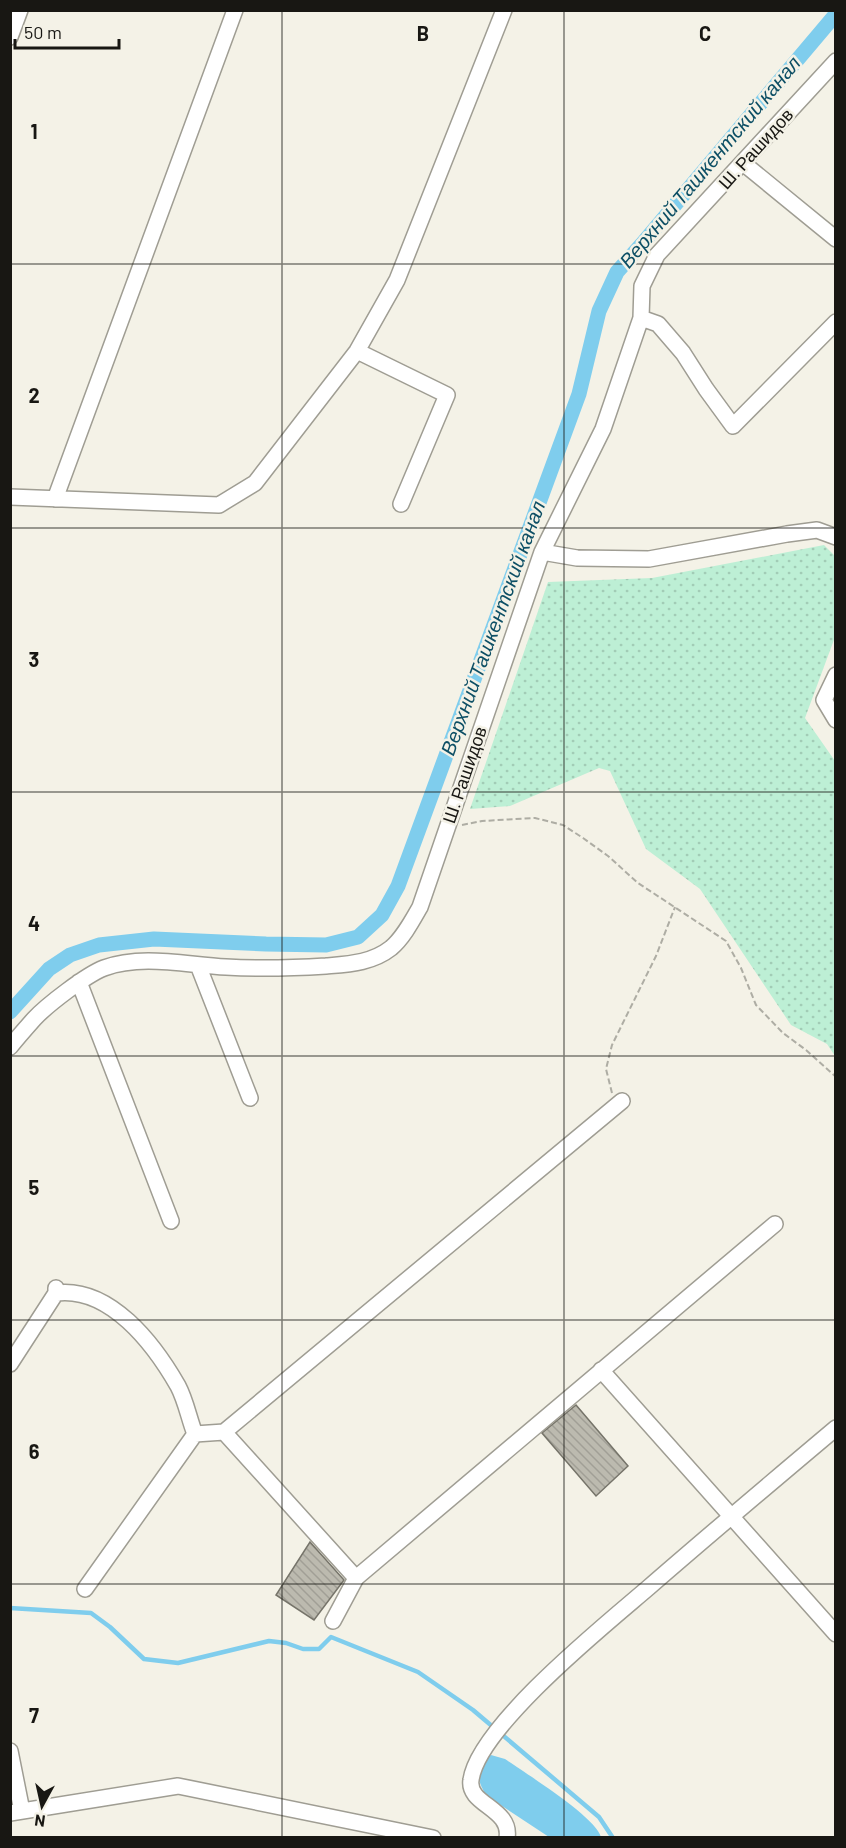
<svg xmlns="http://www.w3.org/2000/svg" width="846" height="1848" font-family="Barlow,sans-serif">
	<style>
		.grass { fill: url(#grass-dots) }
		.water { fill: #7fcded }
		.lines { fill: none; stroke-linecap: round; stroke-linejoin: round }
		.stream { stroke: #7fcded; stroke-width: 4.5 }
		.canal { stroke: #7fcded; stroke-width: 15 }
		.building { fill: url(#building-back-hatch); stroke: #76746a; stroke-width: 1.5 }
		.minor-casing { stroke: #9f9d93; stroke-width: 18 }
		.path { stroke: #aeada4; stroke-width: 2; stroke-dasharray: 6 3; stroke-linecap: butt }
		.minor { stroke: #fff; stroke-width: 15 }
		.grid { fill: none; stroke: #181713; stroke-width: 1.5; stroke-opacity: 0.55 }
		.labels { text-anchor: middle; stroke-width: 5; stroke-linejoin: round; paint-order: stroke }
		.street-label { font-size: 18px; fill: #181713; stroke: #f4f2e7 }
		.water-label { font-size: 20px; font-style: italic; fill: #0d4f65; stroke: #f4f2e7 }
		.grid-label { font-size: 20px; text-anchor: middle; font-weight: bold; fill: #181713; stroke: #f4f2e7; stroke-width: 5; stroke-linejoin: round; paint-order: stroke }
	</style>
	<defs>
		<pattern id="grass-dots" width="8" height="8" patternUnits="userSpaceOnUse" patternTransform="scale(1.5)"><rect width="8" height="8" fill="#bdefd5"/><path d="M2 2h.1M6 6h.1" fill="none" stroke="#a2ccb6" stroke-width="1.8" stroke-linecap="round"/></pattern>
		<pattern id="building-back-hatch" width="6" height="6" patternUnits="userSpaceOnUse" patternTransform="scale(1.5)"><rect width="6" height="6" fill="#bcbaaf"/><path d="M-1 5l2 2M0 0l6 6M5-1l2 2" fill="none" stroke="#a19f96"/></pattern>
	</defs>
	<rect width="100%" height="100%" fill="#f4f2e7"/>
	<path class="grass" d="M824,545L835,556V637L805,718L835,761V1056L827,1044L791,1025L700,889L646,849L610,771L599,768L510,806L470,809L548,582L652,578Z"/>
	<path class="water" d="M491,1755L505,1759C525,1773 596,1817 601,1837H549L487,1796C476,1781 475,1767 491,1755Z"/>
	<g class="lines">
		<path class="stream" d="M10,1608L91,1613L110,1627L144,1659L178,1663L269,1641L286,1643L303,1649H319L331,1637L418,1672L473,1710L599,1817L613,1838"/>
		<path class="canal" d="M10,1012L49,969L70,955L99,945L154,939L266,944L326,945L358,937L382,915L398,886L579,394L599,311L617,272L642,244L836,14"/>
	</g>
	<path class="building" d="M576,1405L628,1466L596,1496L542,1433Z
		M310,1542L344,1580L314,1620L276,1595Z"/>
	<g class="lines">
		<g class="minor-casing">
			<path id="minor" d="M10,37L20,10
				M743,163L836,239
				M641,318L658,324L683,353L706,389L733,426L836,322
				M357,351L447,395L401,504
				M10,497L219,505L255,483L357,351L397,280L504,10
				M55,499L235,10
				M542,552L577,558L649,559L787,534L817,530L836,537
				M836,675L824,700L836,720
				M198,965L250,1098
				M79,982L171,1221
				M10,1047C18,1037 26,1028 34,1019C47,1005 86,975 104,968C142,954 186,965 226,967C259,969 293,968 326,966C349,964 372,963 391,948C403,938 412,921 420,907L542,552L603,429L641,318L642,286L657,255L836,61
				M56,1288V1293C110,1286 154,1344 178,1386C186,1401 189,1419 195,1434L224,1432L356,1578
				M10,1364L56,1293
				M601,1370L836,1634
				M224,1432L622,1101
				M85,1589L195,1434
				M333,1621L356,1578L775,1224
				M10,1751L22,1811
				M10,1813L178,1786L433,1838
				M507,1838C512,1808 467,1805 471,1780C478,1727 606,1624 648,1588C710,1534 773,1481 836,1428"/>
		</g>
		<path class="path" d="M462,825L482,821L535,818L563,825L583,838L608,856L638,883L726,941L741,968L756,1005L783,1033L806,1050L836,1077
			M612,1093L606,1069L612,1045L656,956L675,907"/>
		<use href="#minor" class="minor"/>
	</g>
	<path class="grid" d="M282,10V1838M564,10V1838M10,264H836M10,528H836M10,792H836M10,1056H836M10,1320H836M10,1584H836"/>
	<g class="labels">
		<g class="street-label">
			<text transform="translate(756 149) rotate(-48)" y="6">Ш. Рашидов</text>
			<text transform="translate(465 775) rotate(-71)" y="6">Ш. Рашидов</text>
		</g>
		<g class="water-label">
			<text transform="translate(710 162) rotate(-50)" y="7">Верхний Ташкентский канал</text>
			<text transform="translate(493 628) rotate(-70)" y="7">Верхний Ташкентский канал</text>
		</g>
	</g>
	<g class="grid-label">
		<text x="423" y="41">B</text>
		<text x="705" y="41">C</text>
		<text x="34" y="139">1</text>
		<text x="34" y="403">2</text>
		<text x="34" y="667">3</text>
		<text x="34" y="931">4</text>
		<text x="34" y="1195">5</text>
		<text x="34" y="1459">6</text>
		<text x="34" y="1723">7</text>
	</g>
	<rect width="846" height="1848" fill="none" stroke="#181713" stroke-width="24"/>
	<g transform="translate(42 1806) rotate(188)" stroke="#f4f2e7" stroke-width="4.5" paint-order="stroke">
	<path d="M0-4.5L10 22L0 15L-10 22Z" fill="#181713"/>
	<text y="-9" font-size="16" font-weight="bold" text-anchor="middle" fill="#181713">N</text>
	</g>
	<path d="M15 39v9h104v-9" fill="none" stroke="#181713" stroke-width="3"/>
	<text x="24" y="39" font-size="18" fill="#181713" stroke="#f4f2e7" stroke-width="4.5" paint-order="stroke">50 m</text>
</svg>
